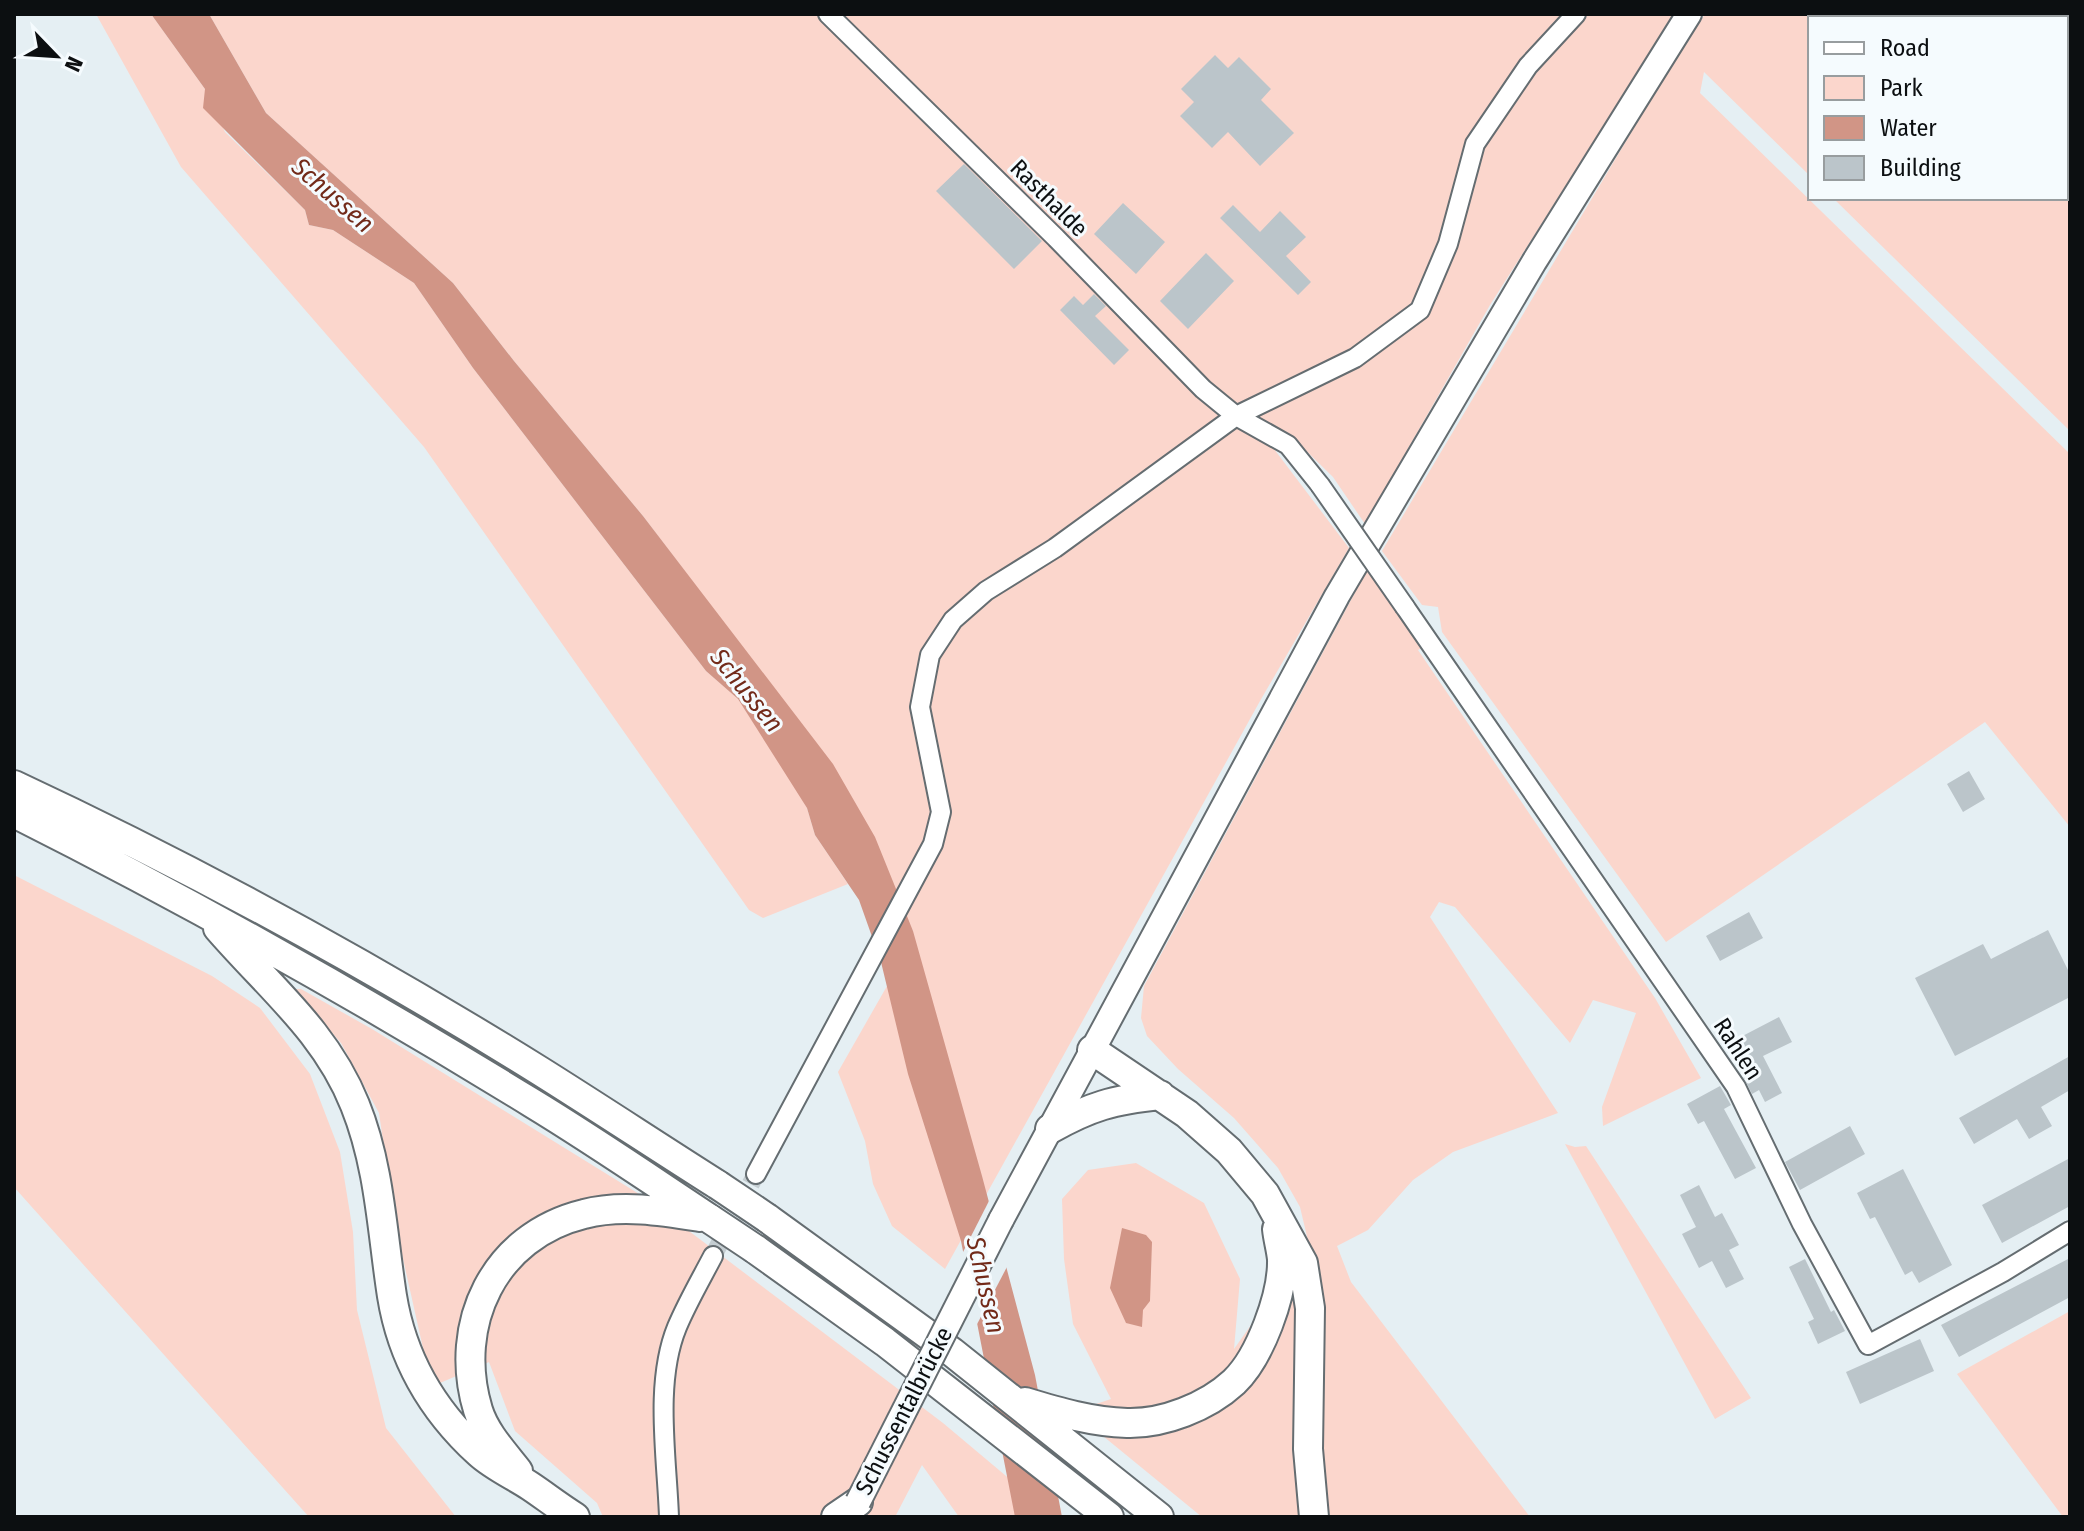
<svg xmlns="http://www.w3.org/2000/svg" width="2084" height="1531" font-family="'Fira Sans Condensed',sans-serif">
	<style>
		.green { fill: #fbd6cc }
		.water { fill: #d19586 }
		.pier { fill: #e5eff3 }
		.building { fill: #bbc5ca }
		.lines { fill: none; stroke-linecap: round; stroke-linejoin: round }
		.minor-tunnel { stroke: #c4cdd1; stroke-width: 18; stroke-dasharray: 18 9; stroke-linecap: butt }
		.minor-casing { stroke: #656d71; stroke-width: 22 }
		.major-casing { stroke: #656d71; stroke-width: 28 }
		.highway-casing { stroke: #656d71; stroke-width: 32 }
		.minor { stroke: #fff; stroke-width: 18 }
		.major { stroke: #fff; stroke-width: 24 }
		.highway { stroke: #fff; stroke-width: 28 }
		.minor-bridge-casing { stroke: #656d71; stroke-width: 22; stroke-linecap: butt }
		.major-bridge-casing { stroke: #656d71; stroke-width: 28; stroke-linecap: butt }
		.highway-bridge-casing { stroke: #656d71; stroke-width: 32; stroke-linecap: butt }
		.minor-bridge { stroke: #fff; stroke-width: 18 }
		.major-bridge { stroke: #fff; stroke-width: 24 }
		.highway-bridge { stroke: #fff; stroke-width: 28 }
		.labels { text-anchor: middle; stroke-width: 6; stroke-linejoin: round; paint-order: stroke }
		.street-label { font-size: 24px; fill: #0c0f11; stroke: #f5fbfe }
		.water-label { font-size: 26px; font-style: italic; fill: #722a19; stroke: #f5fbfe }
	</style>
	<rect width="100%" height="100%" fill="#e5eff3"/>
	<path class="green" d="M96,14H151L205,89L225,132L305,210L309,225L333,230L414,283L473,368L706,671L738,699L795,786L807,808L815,835L848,884L763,918L749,910L424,447L181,167Z
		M209,14H1675L1490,305L1365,524L1333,477L1289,434L1274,449L1349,548L1260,701L945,1269L892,1226L873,1184L865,1141L838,1072L891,979L913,931L733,635L643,516L514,361L453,283L266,113Z
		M1705,14H2070V431L1833,198H2066V18H1810V176L1704,72L1700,93L2070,454V827L1985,722L1666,942L1442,632L1438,607L1422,605L1382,551L1638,121Z
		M1367,570L1425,646L1418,650L1655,998L1701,1078L1603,1126L1602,1107L1636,1013L1593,1000L1570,1043L1455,907L1439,902L1430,917L1558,1113L1453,1152L1413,1180L1368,1230L1337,1246L1351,1282L1530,1517H1202L1081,1418L1129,1423L1234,1382L1277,1300L1314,1266L1300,1207L1278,1168L1234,1118L1178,1069L1147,1036L1141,1018L1144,986Z
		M14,875L212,976L260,1008L310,1074L340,1152L353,1232L357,1310L386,1428L456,1517H309L14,1187Z
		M293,989H301L372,1029L644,1197L943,1423L1055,1517H959L922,1465L895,1517H603L597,1503L515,1431L489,1362L440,1383L425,1357L395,1223L379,1113L341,1043Z
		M1565,1144L1575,1147L1586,1146L1751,1398L1715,1419Z
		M1136,1163L1204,1203L1240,1279L1234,1349L1261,1311L1245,1349L1211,1387L1170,1405L1133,1411L1096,1404L1111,1399L1073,1324L1064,1259L1062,1199L1088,1170Z
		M2070,1311V1517H2063L1957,1374Z"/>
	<path class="water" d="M151,14H209L266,113L453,283L514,361L643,516L833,764L875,837L913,931L982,1176L1035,1375L1062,1517H1015L961,1241L908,1074L881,962L859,900L815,835L807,808L738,699L706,671L473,368L414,283L333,230L309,225L305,210L203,108L205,89Z
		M1122,1228L1146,1235L1152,1242L1150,1301L1143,1310L1142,1327L1126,1323L1110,1288Z"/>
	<path class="pier" d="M991,1197L1009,1263L974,1330L960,1258Z"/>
	<path class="building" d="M1215,55L1228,68L1239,57L1271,89L1261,100L1294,133L1260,166L1228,132L1212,148L1180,116L1194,102L1181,89Z
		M964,164L1042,241L1014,269L936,191Z
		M1123,203L1165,242L1136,274L1094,234Z
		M1233,205L1260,232L1280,211L1306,237L1286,256L1311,282L1298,295L1220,218Z
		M1206,253L1234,281L1188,329L1160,301Z
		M1094,294L1106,306L1095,316L1129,350L1114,365L1060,310L1074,296L1083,305Z
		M1969,771L1985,799L1963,812L1947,784Z
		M1749,912L1763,938L1720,961L1706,936Z
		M2048,930L2070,974V997L1955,1056L1915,978L1983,944L1991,959Z
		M1779,1017L1792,1042L1763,1056L1782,1093L1765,1102L1759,1090L1752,1094L1742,1074L1747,1072L1731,1042Z
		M2070,1056V1090L2041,1107L2052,1126L2029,1139L2017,1119L1974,1144L1959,1118Z
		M1720,1086L1731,1105L1724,1109L1756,1168L1735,1179L1704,1121L1698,1124L1687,1104Z
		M1850,1126L1865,1154L1800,1190L1785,1162Z
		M2070,1158V1206L2002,1243L1982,1205Z
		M1903,1169L1952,1265L1919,1283L1912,1271L1905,1275L1875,1217L1870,1219L1857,1193Z
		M1699,1185L1715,1217L1722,1213L1739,1245L1729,1250L1744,1279L1726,1288L1712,1261L1699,1268L1682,1234L1696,1227L1680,1195Z
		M2070,1258V1297L1959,1357L1941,1325Z
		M1805,1259L1831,1312L1834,1310L1845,1331L1818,1344L1808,1322L1814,1319L1789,1267Z
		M1920,1339L1934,1371L1860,1404L1846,1372Z"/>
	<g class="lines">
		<path class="minor-tunnel" d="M713,1256L756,1174"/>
		<g class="minor-casing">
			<path id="minor" d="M828,14L1056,238L1203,389L1236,416L1288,445L1320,485
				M1405,607L1736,1087L1802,1224L1868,1345L2003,1272L2070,1231
				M756,1174L933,844L941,812L920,707L930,655L953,620L986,591L1055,548L1236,416L1355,358L1420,310L1448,244L1475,144L1528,66L1576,14
				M669,1517C667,1458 654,1383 677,1327C687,1303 701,1279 713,1256"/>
		</g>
		<g class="major-casing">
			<path id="major" d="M1001,1220L1337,596L1534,262L1689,14"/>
		</g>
		<g class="highway-casing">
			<path id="highway" d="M14,785C194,869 371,966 540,1071C599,1108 658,1147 718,1185
				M14,813C191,902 363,999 532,1103C593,1140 651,1180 710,1219
				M218,928C269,987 326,1032 355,1105C380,1167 382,1232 392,1296C402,1358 433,1411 479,1453C493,1466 513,1475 530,1486C545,1496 559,1507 575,1517
				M1092,1050L1187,1114L1229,1151L1265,1194L1303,1263L1310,1308L1308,1449L1314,1517
				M1050,1129C1091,1106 1113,1100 1160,1095
				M767,1218L952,1352L1159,1517
				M755,1249L885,1342L1109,1517
				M1025,1402C1058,1412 1092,1422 1127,1423C1163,1424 1207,1407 1234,1382C1260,1357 1283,1295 1282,1259C1281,1249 1278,1239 1277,1229
				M518,1471C504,1453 485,1433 478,1410C452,1324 494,1236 584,1214C621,1204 663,1211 700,1217
				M836,1517L858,1502"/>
		</g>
		<use href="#minor" class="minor"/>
		<use href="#major" class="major"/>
		<use href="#highway" class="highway"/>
		<g class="minor-bridge-casing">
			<path id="minor-bridge" d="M1320,485L1405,607"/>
		</g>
		<g class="major-bridge-casing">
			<path id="major-bridge" d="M858,1502L1001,1220"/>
		</g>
		<g class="highway-bridge-casing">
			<path id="highway-bridge" d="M718,1185L767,1218
				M710,1219L755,1249"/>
		</g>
		<use href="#minor-bridge" class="minor-bridge"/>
		<use href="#major-bridge" class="major-bridge"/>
		<use href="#highway-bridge" class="highway-bridge"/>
	</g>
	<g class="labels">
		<g class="street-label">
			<text transform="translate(1049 198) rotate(45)" y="8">Rasthalde</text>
			<text transform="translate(1738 1049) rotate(57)" y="8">Rahlen</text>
			<text transform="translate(904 1411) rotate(-63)" y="8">Schussentalbrücke</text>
		</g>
		<g class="water-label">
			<text transform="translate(333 195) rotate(41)" y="9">Schussen</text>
			<text transform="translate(747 690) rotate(51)" y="9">Schussen</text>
			<text transform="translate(986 1285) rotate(77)" y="9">Schussen</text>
		</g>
	</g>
	<rect width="2084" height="1531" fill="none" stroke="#0c0f11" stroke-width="32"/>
	<rect x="1808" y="16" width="260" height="184" fill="#f5fbfe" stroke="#989d9f" stroke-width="2"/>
	<rect x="1824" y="42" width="40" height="12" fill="#ffffff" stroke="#989d9f" stroke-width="2"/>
	<text x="1880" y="56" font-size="24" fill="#0c0f11">Road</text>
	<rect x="1824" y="76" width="40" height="24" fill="#fbd6cc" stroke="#989d9f" stroke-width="2"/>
	<text x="1880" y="96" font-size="24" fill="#0c0f11">Park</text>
	<rect x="1824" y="116" width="40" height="24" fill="#d19586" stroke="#989d9f" stroke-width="2"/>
	<text x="1880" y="136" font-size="24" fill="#0c0f11">Water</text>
	<rect x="1824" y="156" width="40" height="24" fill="#bbc5ca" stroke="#989d9f" stroke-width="2"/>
	<text x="1880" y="176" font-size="24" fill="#0c0f11">Building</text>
	<g transform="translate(56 56) rotate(115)" stroke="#f5fbfe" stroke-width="6" paint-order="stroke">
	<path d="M0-6L14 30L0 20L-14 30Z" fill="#0c0f11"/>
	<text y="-12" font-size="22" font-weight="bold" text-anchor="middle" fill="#0c0f11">N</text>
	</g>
</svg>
